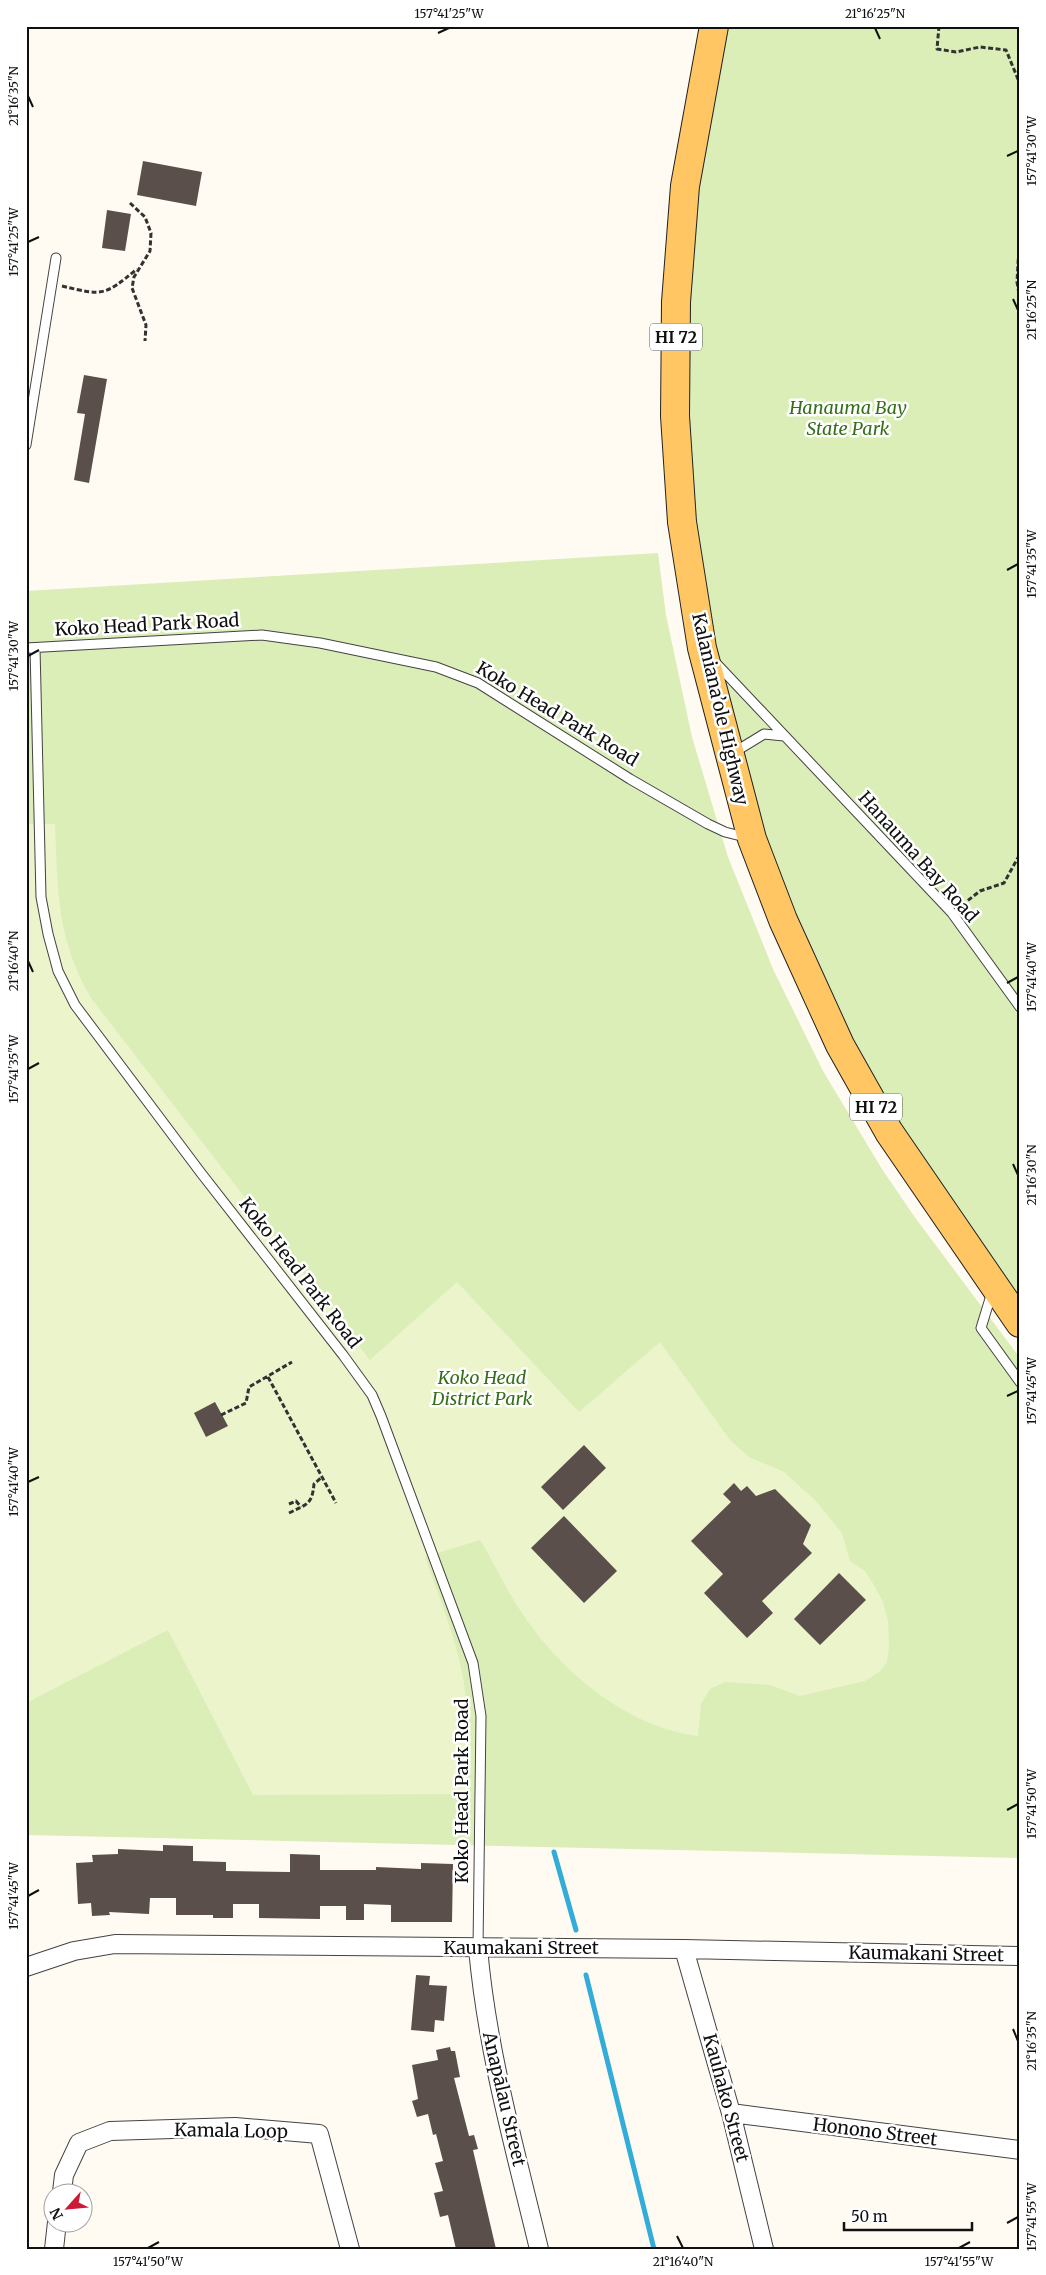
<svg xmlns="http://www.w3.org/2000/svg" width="1046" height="2275" font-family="Merriweather,serif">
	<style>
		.green { fill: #dbeeb8 }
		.pitch { fill: #ebf4cb }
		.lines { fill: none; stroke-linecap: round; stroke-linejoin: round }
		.stream { stroke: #33acd9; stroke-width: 5 }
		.building { fill: #5a4f4b }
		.service-casing { stroke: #434343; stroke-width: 11 }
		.minor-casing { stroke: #434343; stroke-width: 20 }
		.primary-casing { stroke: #212121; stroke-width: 30 }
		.path { stroke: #323232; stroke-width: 3; stroke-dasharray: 5 2.5; stroke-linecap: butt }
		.service { stroke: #fff; stroke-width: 9 }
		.minor { stroke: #fff; stroke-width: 18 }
		.primary { stroke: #ffc663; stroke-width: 28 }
		.ticks { fill: none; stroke: #101010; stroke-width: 2 }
		.labels { text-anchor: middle; stroke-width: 5; stroke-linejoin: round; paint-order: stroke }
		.shield { fill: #fff; stroke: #585858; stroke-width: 1 }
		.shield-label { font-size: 16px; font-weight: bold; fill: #101010 }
		.park-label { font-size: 18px; font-style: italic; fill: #366f19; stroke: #fff }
		.street-label { font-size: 18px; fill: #101010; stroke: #fff }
		.neatline { fill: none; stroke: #101010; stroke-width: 2 }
		.ticks-label { font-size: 12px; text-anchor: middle; fill: #101010 }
	</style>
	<rect width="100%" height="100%" fill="#fffbf3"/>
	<path class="green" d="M714,26H1020V1323L840,1045L729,756L675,416Z
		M658,553L666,615L692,737L728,857L773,969L823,1071L882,1169L914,1216L1020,1358V1858L26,1835V591Z"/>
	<path class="pitch" d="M26,824H55C58,890 56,938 91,998L370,1360L457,1282L579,1412L660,1342L730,1440L749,1457L784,1472L817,1502L842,1533L850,1561L865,1571L874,1585L883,1602L888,1621L889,1647L887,1662L879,1672L865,1681L800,1696L770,1685L725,1682L710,1689L701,1704L698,1736C627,1727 563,1673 524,1616C507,1592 495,1564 480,1540L425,1557C439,1597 456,1637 463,1678C470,1717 468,1756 468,1794L253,1795L168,1630L26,1703Z"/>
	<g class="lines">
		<path class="stream" d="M554,1852L576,1930
			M586,1975L654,2249"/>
	</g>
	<path class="building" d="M143,161L202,172L196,206L137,195Z
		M107,210L131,214L125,251L102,248Z
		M84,375L107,379L89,483L74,480L85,414L77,413Z
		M215,1402L228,1426L206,1437L194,1413Z
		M584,1445L606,1468L563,1510L541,1487Z
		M734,1483L741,1491L747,1486L756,1496L775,1489L811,1525L803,1544L812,1553L762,1601L773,1613L747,1638L704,1593L723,1574L691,1541L731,1502L723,1494Z
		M564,1516L617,1571L584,1603L531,1548Z
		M839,1573L866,1600L820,1645L794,1619Z
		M163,1845L193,1846V1861L226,1862V1871L290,1872V1854L320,1855V1870H376V1867L421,1869V1863L453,1864L452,1922H391V1905L364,1904V1920H346V1906H320V1919L259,1918V1904H233V1918H213V1915H176V1898H150L149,1914L109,1912L110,1915L92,1916L91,1903L78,1904L76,1863L93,1862L92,1855L118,1854V1849L163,1851Z
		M416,1975L430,1976L429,1985L447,1986L444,2021L435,2020L434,2032L411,2030Z
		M450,2047L451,2051H455L460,2077L454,2078L469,2136L474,2135L478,2149L473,2150L496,2249H456L448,2215L440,2217L434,2193L443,2191L435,2163L443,2161L436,2134L433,2135L428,2114L417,2117L412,2101L418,2099L412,2065L438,2060L436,2050Z"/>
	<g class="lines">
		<g class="service-casing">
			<path id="service" d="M26,445L56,258
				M26,648L262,635L320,643L436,667L478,683L630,779L708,824L725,832L749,838
				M35,648L41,897L48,934L58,971L75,1005L201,1173L343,1355L372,1395L381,1416L473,1663L481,1716L478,1948
				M714,661L952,913L1020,1007
				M733,753L764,734L784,736
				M992,1292L981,1328L1020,1382"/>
		</g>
		<g class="minor-casing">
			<path id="minor" d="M478,1948C487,2051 515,2149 539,2249
				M684,1949L731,2113L764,2249
				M26,1967L74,1951L115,1944L684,1949L1020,1956
				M731,2113L1020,2150
				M62,2192L64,2175L79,2143L110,2131L235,2127L319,2134L350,2249
				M54,2249L57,2222"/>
		</g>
		<g class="primary-casing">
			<path id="primary" d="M714,26L685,186L676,302L675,416L682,522L702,648L752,839L783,920L840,1045L889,1132L1020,1323"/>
		</g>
		<path class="path" d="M939,26L937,49L956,52L980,47L1006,50L1020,84
			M130,203L145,217L151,233L150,251L134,277L132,288L146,325L145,341
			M1020,229L1017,282L1020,300
			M62,286C104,296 104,296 137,269
			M962,905L980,891L1004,883L1020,854
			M268,1377L336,1503
			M221,1415L246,1403L249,1387L292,1362
			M289,1504L296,1501L301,1507
			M289,1513C307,1504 312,1505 314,1484L322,1477"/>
		<use href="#service" class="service"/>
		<use href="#minor" class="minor"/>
		<use href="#primary" class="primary"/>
	</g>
	<path class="ticks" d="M875,28L880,39M438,33L449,28M28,96L33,107M1007,156L1018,151M28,242L39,237M1013,299L1018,310M1007,570L1018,564M28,656L39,650M28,961L33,972M1007,983L1018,977M28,1069L39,1063M1013,1164L1018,1175M1007,1396L1018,1391M28,1482L39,1477M1007,1810L1018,1804M28,1896L39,1890M1013,2029L1018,2041M1007,2223L1018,2217M677,2236L683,2248M148,2248L159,2242M959,2248L970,2242"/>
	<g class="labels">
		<g class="shield">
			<rect x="650" y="323.5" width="52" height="27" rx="4"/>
			<rect x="850" y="1093.5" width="52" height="27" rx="4"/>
		</g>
		<g class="shield-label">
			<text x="676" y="343">HI 72</text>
			<text x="876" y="1113">HI 72</text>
		</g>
		<g class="park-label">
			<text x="848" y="414">Hanauma Bay<tspan x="848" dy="21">State Park</tspan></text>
			<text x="482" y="1384">Koko Head<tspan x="482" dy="21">District Park</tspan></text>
		</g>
		<g class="street-label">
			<text transform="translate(147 625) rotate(-3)" y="6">Koko Head Park Road</text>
			<text transform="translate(720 709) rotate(77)" y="6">Kalaniana’ole Highway</text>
			<text transform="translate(557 714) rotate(31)" y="6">Koko Head Park Road</text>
			<text transform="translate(918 857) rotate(48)" y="6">Hanauma Bay Road</text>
			<text transform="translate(300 1273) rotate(52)" y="6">Koko Head Park Road</text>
			<text transform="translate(462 1791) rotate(-90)" y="6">Koko Head Park Road</text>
			<text x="521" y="1954">Kaumakani Street</text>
			<text transform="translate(926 1954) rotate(1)" y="6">Kaumakani Street</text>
			<text transform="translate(726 2098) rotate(75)" y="6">Kauhako Street</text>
			<text transform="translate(504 2099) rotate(77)" y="6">Anapālau Street</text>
			<text transform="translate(231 2131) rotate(1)" y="6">Kamala Loop</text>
			<text transform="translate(875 2132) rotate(7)" y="6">Honono Street</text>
		</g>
	</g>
	<rect width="1046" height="2275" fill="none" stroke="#ffffff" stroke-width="55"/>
	<g transform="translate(68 2208) rotate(243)"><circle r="24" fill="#ffffff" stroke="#9f9f9f"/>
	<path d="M0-4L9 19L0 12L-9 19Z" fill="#ce1a39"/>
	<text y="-8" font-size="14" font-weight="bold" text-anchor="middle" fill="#101010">N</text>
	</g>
	<path d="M844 2222v8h128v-8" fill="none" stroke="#101010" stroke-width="2.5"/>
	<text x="851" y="2222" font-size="15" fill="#101010" stroke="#ffffff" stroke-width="4" paint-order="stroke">50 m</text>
	<rect x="28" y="28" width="990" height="2220" class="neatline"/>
	<g class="ticks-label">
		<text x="449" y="18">157°41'25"W</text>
		<text x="875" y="18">21°16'25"N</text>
		<text transform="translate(14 96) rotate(-90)" y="4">21°16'35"N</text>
		<text transform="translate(1032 151) rotate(-90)" y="4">157°41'30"W</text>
		<text transform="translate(14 242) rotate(-90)" y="4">157°41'25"W</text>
		<text transform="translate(1032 310) rotate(-90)" y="4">21°16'25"N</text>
		<text transform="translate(1032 564) rotate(-90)" y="4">157°41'35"W</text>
		<text transform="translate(14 656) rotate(-90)" y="4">157°41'30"W</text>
		<text transform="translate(14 961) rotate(-90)" y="4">21°16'40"N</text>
		<text transform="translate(1032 977) rotate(-90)" y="4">157°41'40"W</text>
		<text transform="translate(14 1069) rotate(-90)" y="4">157°41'35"W</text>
		<text transform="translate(1032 1175) rotate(-90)" y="4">21°16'30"N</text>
		<text transform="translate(1032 1391) rotate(-90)" y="4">157°41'45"W</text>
		<text transform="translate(14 1482) rotate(-90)" y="4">157°41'40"W</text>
		<text transform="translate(1032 1804) rotate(-90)" y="4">157°41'50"W</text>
		<text transform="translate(14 1896) rotate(-90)" y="4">157°41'45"W</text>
		<text transform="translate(1032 2041) rotate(-90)" y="4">21°16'35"N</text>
		<text transform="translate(1032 2217) rotate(-90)" y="4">157°41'55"W</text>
		<text x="148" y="2266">157°41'50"W</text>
		<text x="683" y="2266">21°16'40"N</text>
		<text x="959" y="2266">157°41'55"W</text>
	</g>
</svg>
